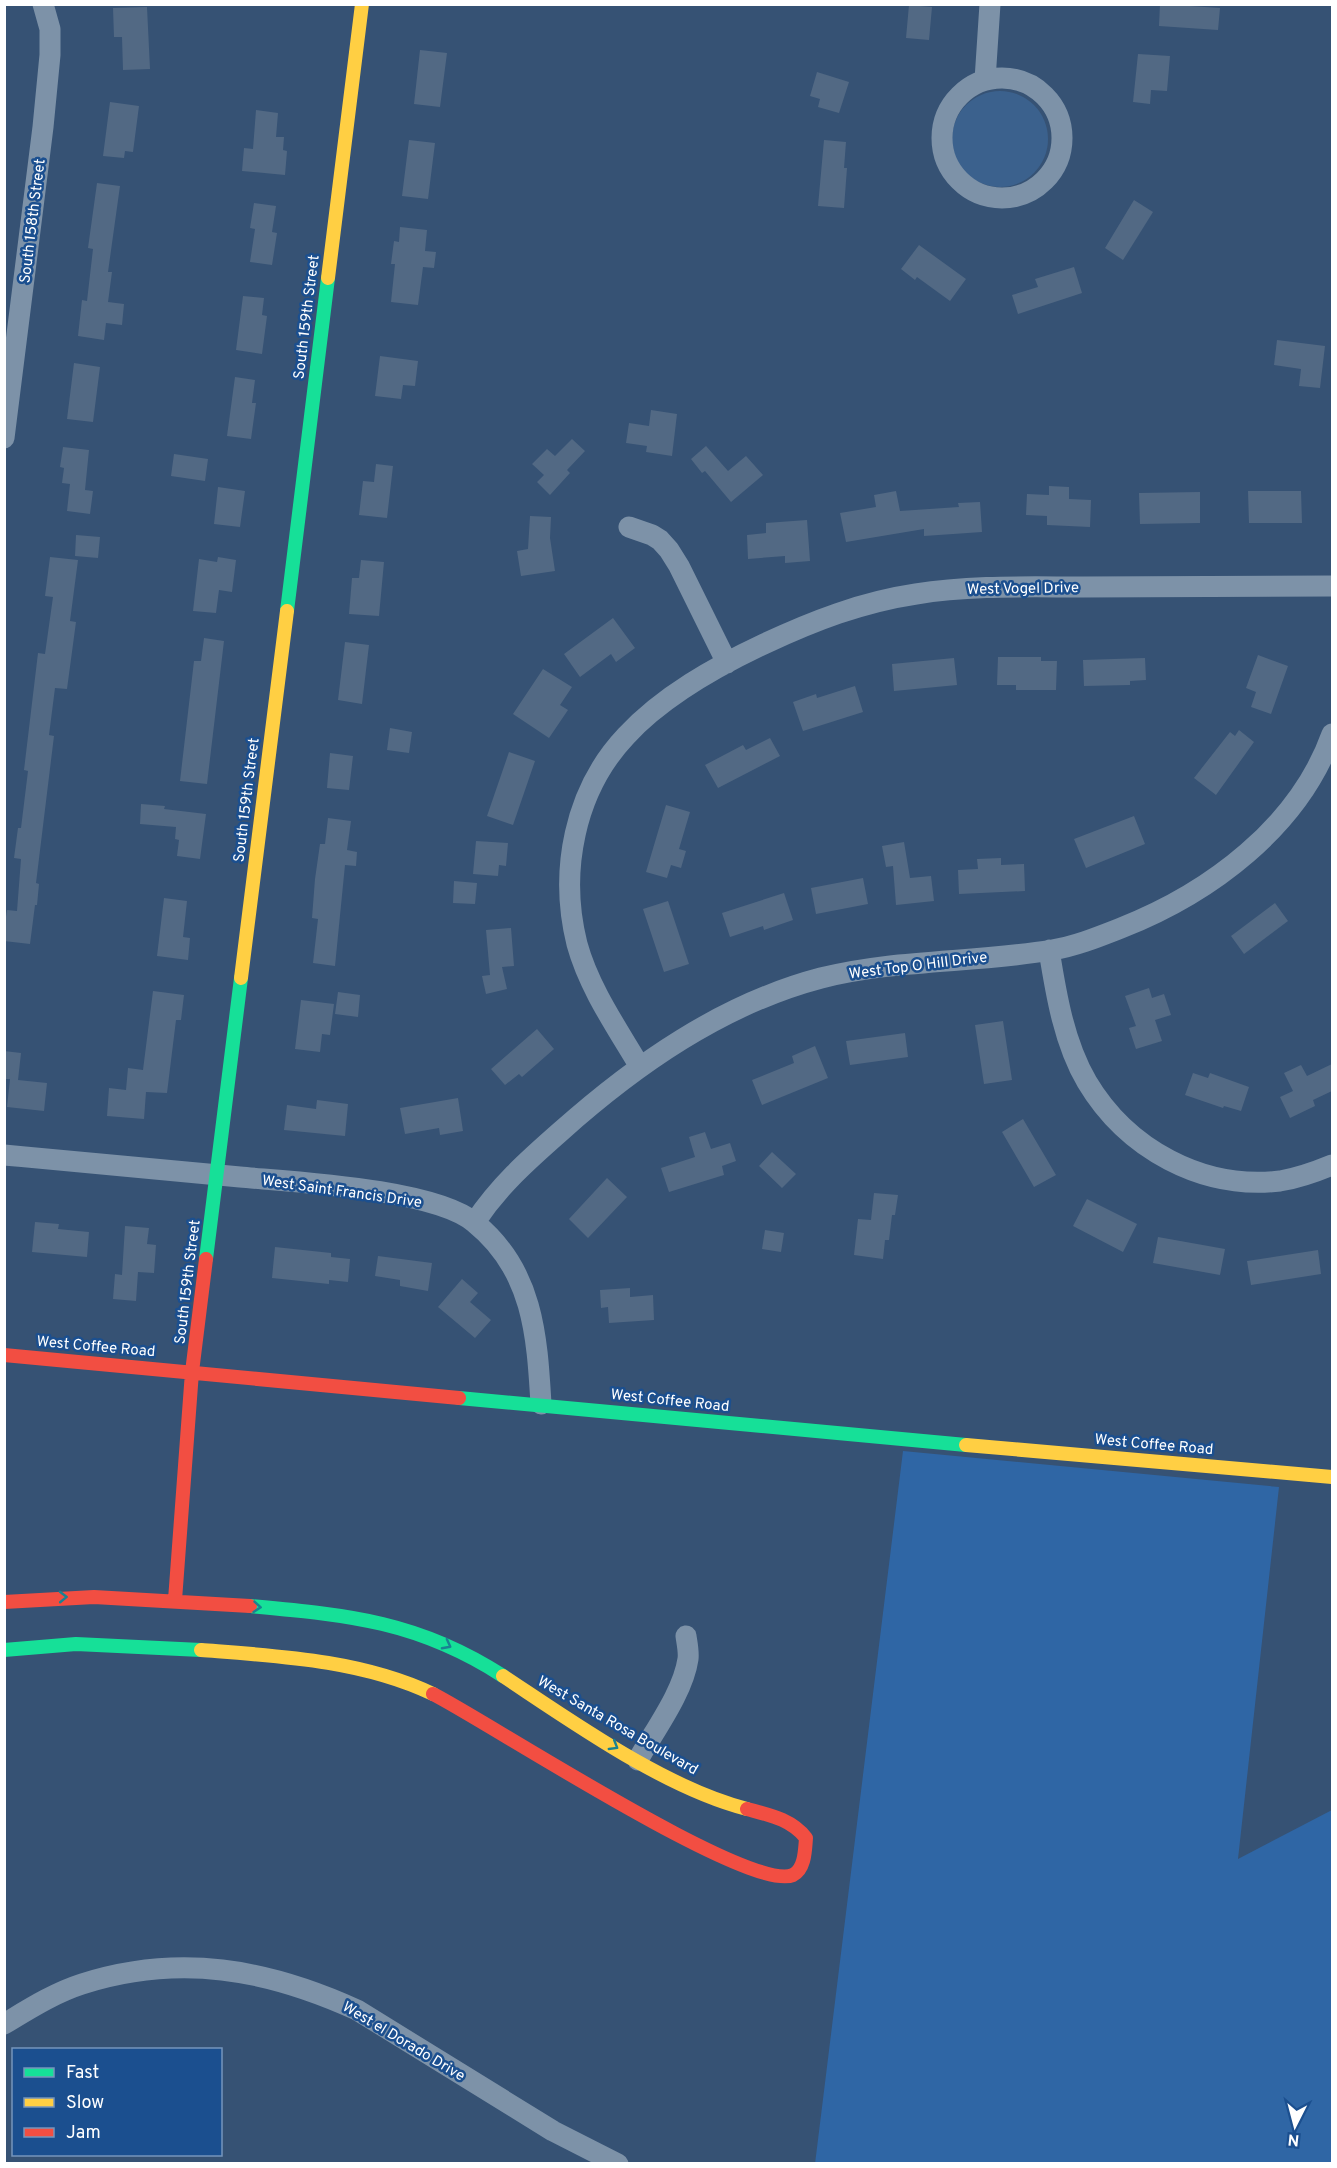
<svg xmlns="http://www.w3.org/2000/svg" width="1337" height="2168" font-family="Overpass,sans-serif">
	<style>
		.green { fill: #2f66a5 }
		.water { fill: #3b618d }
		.building { fill: #526984 }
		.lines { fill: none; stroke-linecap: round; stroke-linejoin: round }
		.street { stroke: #7d92a8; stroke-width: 21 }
		.fast { stroke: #16e098; stroke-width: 14 }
		.slow { stroke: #ffcf43; stroke-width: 14 }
		.jam { stroke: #f24e42; stroke-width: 14 }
		.oneway { stroke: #198292 }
		.labels { text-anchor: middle; stroke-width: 5; stroke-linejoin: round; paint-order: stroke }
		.street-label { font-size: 15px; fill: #fff; stroke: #1b4f8f }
	</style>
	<rect width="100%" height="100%" fill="#365274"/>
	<path class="green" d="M903,1451L1279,1487L1238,1859L1332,1810V2163L815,2164Z"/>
	<path class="water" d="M952 139a48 48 0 1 1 96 0a48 48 0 1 1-96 0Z"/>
	<path class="building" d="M1160,4L1220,8L1218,30L1159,26Z
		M909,5L932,7L929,40L906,38Z
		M147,7L150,69L123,70L122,37H114L113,8Z
		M420,50L447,53L440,107L414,104Z
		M1138,54L1170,56L1167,91L1151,90L1150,104L1133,102Z
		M817,72L849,82L839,113L818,107L820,99L810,96Z
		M110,102L139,106L133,152L125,151L124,158L103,156Z
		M256,110L278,113L276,137H284L283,150L287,151L285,175L242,171L244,148L253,149Z
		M409,140L435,143L428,199L402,196Z
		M824,140L846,142L844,168H847L844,208L818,206Z
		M97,183L120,186L108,272H112L108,302L124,304L122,325L106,323L104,340L78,336L82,300L87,301L93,249L88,248Z
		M1134,200L1153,212L1123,260L1105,248Z
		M254,203L276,206L272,232L277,233L272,265L250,262L255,229L250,228Z
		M400,227L427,230L425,251L436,252L434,268L423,267L418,305L391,302L395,264H391L394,241L399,242Z
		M919,245L966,279L950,301L917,277L915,280L901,269Z
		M1074,267L1082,293L1018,314L1012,295L1038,287L1035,279Z
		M243,296L264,298L262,315L267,316L262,354L236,350Z
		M1277,340L1325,346L1320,388L1299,386L1301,369L1274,365Z
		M380,356L418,361L415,386L403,385L401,399L375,396Z
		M74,363L100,367L93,422L67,419Z
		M235,377L255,380L252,403H256L251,439L227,436Z
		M651,410L677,414L672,456L646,452L647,446L626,443L629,423L649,426Z
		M572,439L585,451L567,470L570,473L550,495L537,482L544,475L532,464L547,449L555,456Z
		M706,446L728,471L746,456L763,475L731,502L705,471L702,473L691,459Z
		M63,447L89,450L85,490L93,491L90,514L67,511L70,484L62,483L64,468L60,467Z
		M174,454L208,459L205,481L171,476Z
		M376,464L393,466L387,518L359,515L363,481L374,482Z
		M1049,486L1069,487V499L1091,500L1090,527L1047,525V516L1026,515L1027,494L1049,495Z
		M218,487L245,491L240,527L214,524Z
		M896,491L900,511L959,507L958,503L980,502L982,532L924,536V529L846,542L840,513L876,507L874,495Z
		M1248,491H1301L1302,523H1249Z
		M1200,492V523L1140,524L1139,493Z
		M530,516L551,517L550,538L555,571L521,576L517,551L528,549Z
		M807,520L810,561L785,563V556L748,559L747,535L766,533V523Z
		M76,535L100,537L98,558L75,556Z
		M50,557L78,560L70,621L76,622L67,689L55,688L49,735L54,736L36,883L39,884L37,905H35L30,944L4,941V930L7,910L17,911L21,859L14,858L18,828H21L28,771L24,770L38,653L45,654L53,597L45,596Z
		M218,557L236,560L232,592L219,590L216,613L193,611L199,559L217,562Z
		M361,560L384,562L379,616L349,614L352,578H359Z
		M613,618L635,648L616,662L611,654L580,677L564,654Z
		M204,638L224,641L207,784L180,781L194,661H201Z
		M345,642L369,645L362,704L338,700Z
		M1258,655L1288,666L1271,714L1251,707L1256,692L1246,688Z
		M998,657H1041V661H1057L1056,690H1016V685H997Z
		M954,658L957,685L894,691L892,664Z
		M1145,658L1146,680L1130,681V685L1084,686L1083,660Z
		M543,669L572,687L560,705L568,710L549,738L513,714Z
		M855,686L863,712L803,731L793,702L816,694L817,698Z
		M390,728L412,732L409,753L387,750Z
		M1239,730L1254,742L1216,795L1194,778L1230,732L1235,736Z
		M770,738L780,756L718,788L705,765L743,745L746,750Z
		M509,752L535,761L513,825L487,816Z
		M330,753L353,756L349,790L327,788Z
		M141,804L165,806L164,809L206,814L200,859L177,856L179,840L175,839L176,827L140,824Z
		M666,805L690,812L679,849L686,851L681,868L671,865L667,878L646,872Z
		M1134,816L1145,844L1086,868L1074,839Z
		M328,818L351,821L347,850L357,852L356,866L345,865L335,966L313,963L318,919L312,918L315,879L320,844H325Z
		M476,841L508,843L506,866L499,865L498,876L473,874Z
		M904,842L910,878L931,876L934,901L896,905L893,866L886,867L882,846Z
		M1001,858V865L1024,864L1025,891L959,894L958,870L978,869L977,859Z
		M863,878L868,904L816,914L811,888Z
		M454,881L477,883L475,904L453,903Z
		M784,893L793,920L764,930L763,926L730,937L722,913Z
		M164,898L187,901L183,937L190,938L188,960L157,956Z
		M668,901L689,964L664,972L643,909Z
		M1275,903L1288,921L1244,954L1231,936Z
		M511,928L514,966L502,967L507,989L486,994L482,976L490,975L486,930Z
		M1149,988L1152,998L1164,994L1171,1015L1155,1020L1162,1041L1136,1049L1129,1028L1136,1026L1125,996Z
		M153,991L184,995L181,1020H176L167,1093L146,1092L144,1119L107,1116L109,1088L126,1090L128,1068L143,1070Z
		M338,992L360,995L358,1017L335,1014Z
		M301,1000L334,1004L330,1035L322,1034L320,1052L295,1049Z
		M1003,1021L1012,1080L984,1084L975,1025Z
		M537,1029L554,1049L522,1077L519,1074L505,1085L491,1069Z
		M905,1033L908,1057L850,1065L846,1041Z
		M815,1046L828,1078L762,1105L752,1080L794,1063L792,1056Z
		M4,1051L21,1053L18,1080L47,1083L44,1111L7,1107L10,1079H4Z
		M1332,1064V1091L1313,1100L1315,1106L1290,1118L1280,1097L1293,1091L1284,1073L1301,1065L1307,1076Z
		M1193,1073L1208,1078L1210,1073L1249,1087L1241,1111L1224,1106L1223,1108L1185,1095Z
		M458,1098L463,1131L440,1135L439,1128L405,1134L400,1108Z
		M317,1100L348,1104L345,1136L284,1130L287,1105L316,1109Z
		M1023,1119L1056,1175L1034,1187L1002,1132Z
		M705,1132L711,1149L730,1143L736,1161L722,1166L724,1175L669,1192L661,1168L695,1157L689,1137Z
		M772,1152L796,1174L782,1188L759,1166Z
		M607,1178L627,1197L588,1238L569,1219Z
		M874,1193L898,1195L895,1215H892L889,1240H885L883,1259L854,1255L858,1219L871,1220Z
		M1087,1199L1137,1224L1123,1252L1073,1226Z
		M35,1222L59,1224L58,1229L89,1232L87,1257L32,1252Z
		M125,1226L149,1228L147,1244L156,1245L154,1273L138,1272L136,1301L113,1299L115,1274L122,1275Z
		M765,1230L784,1233L781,1252L762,1249Z
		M1158,1237L1225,1249L1220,1275L1153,1263Z
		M275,1247L331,1253V1257L350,1259L348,1282L329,1280V1284L272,1278Z
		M1318,1250L1321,1274L1251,1285L1247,1261Z
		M378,1256L432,1263L428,1291L400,1286V1280L375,1276Z
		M462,1279L478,1293L470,1302L491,1320L475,1338L438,1307Z
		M630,1288V1297L653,1295L654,1320L609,1323L608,1307L601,1308L600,1290Z"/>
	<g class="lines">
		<path class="street" d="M942 138a60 60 0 1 1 120 0a60 60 0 1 1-120 0Z
			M985,80L990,4
			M4,438L43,127L50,55V29L43,4
			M629,527L652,535L660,540L669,550L679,566L727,663
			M1049,950C1056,994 1064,1043 1087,1082C1127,1149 1202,1190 1280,1181C1299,1178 1315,1172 1332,1165
			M640,1067C617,1028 589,988 577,944C559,872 574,791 626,736C663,696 715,667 764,644C813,621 862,602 916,594C970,585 1028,587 1082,587C1166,587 1249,586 1332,586
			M4,1155C83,1162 162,1170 240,1177C295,1182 435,1189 475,1223C533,1270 537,1335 541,1404
			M475,1222C499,1186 527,1161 560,1132C635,1065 722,1004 821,978C896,959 975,963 1052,950C1076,946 1098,937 1121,928C1210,893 1299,827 1332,734
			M638,1760C654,1731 683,1693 688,1659C689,1652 687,1643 686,1636
			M4,2024C29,2009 54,1993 82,1984C179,1953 267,1969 357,2010L553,2131L618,2164"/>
		<path class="fast" d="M287,611L328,278
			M206,1259L241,978
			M459,1398L966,1445
			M250,1606C348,1615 418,1621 503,1676
			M4,1650L76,1644L201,1650"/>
		<path class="slow" d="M328,278L362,4
			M241,978L287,611
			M966,1445L1332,1477
			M201,1650C279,1656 362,1660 433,1694
			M503,1676C574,1723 665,1788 747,1809"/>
		<path class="jam" d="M4,1355L459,1398
			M175,1600L192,1372L206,1259
			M4,1602L94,1597L250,1606
			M433,1694C485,1720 750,1894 793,1875C805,1869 805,1850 806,1838C791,1819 769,1815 747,1809"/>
	</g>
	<defs><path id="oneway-chevron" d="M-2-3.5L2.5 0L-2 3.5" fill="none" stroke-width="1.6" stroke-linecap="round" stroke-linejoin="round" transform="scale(1.5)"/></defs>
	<g class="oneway">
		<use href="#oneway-chevron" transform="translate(63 1597) rotate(-1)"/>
		<use href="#oneway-chevron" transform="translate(257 1607) rotate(5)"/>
		<use href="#oneway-chevron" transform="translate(447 1645) rotate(28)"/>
		<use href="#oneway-chevron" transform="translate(614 1746) rotate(31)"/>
	</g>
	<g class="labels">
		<g class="street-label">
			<text transform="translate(32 221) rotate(-83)" y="5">South 158th Street</text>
			<text transform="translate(306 317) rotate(-83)" y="5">South 159th Street</text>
			<text transform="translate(1023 588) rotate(-1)" y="5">West Vogel Drive</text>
			<text transform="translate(246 800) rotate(-83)" y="5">South 159th Street</text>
			<text transform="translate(918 965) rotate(-7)" y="5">West Top O Hill Drive</text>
			<text transform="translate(342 1191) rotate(8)" y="5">West Saint Francis Drive</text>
			<text transform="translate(187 1282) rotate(-83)" y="5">South 159th Street</text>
			<text transform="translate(96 1346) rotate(5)" y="5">West Coffee Road</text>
			<text transform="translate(670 1400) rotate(6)" y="5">West Coffee Road</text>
			<text transform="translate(1154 1444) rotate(5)" y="5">West Coffee Road</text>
			<text transform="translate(618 1725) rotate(30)" y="5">West Santa Rosa Boulevard</text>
			<text transform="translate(404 2041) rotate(31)" y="5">West el Dorado Drive</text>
		</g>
	</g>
	<rect width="1337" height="2168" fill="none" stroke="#ffffff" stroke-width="12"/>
	<rect x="12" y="2048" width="210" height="108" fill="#1b4f8f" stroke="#7695bc" stroke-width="1.5"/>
	<rect x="24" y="2068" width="30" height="9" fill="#16e098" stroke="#7695bc" stroke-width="1.5"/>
	<text x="66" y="2078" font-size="18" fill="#ffffff">Fast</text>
	<rect x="24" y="2098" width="30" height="9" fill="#ffcf43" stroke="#7695bc" stroke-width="1.5"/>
	<text x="66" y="2108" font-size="18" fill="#ffffff">Slow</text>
	<rect x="24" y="2128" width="30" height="9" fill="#f24e42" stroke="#7695bc" stroke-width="1.5"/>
	<text x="66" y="2138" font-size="18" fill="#ffffff">Jam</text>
	<g transform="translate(1295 2126) rotate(186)" stroke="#1b4f8f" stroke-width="4.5" paint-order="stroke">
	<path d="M0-4.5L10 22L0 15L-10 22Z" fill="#ffffff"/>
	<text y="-9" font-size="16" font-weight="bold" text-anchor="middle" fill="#ffffff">N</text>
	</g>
</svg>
